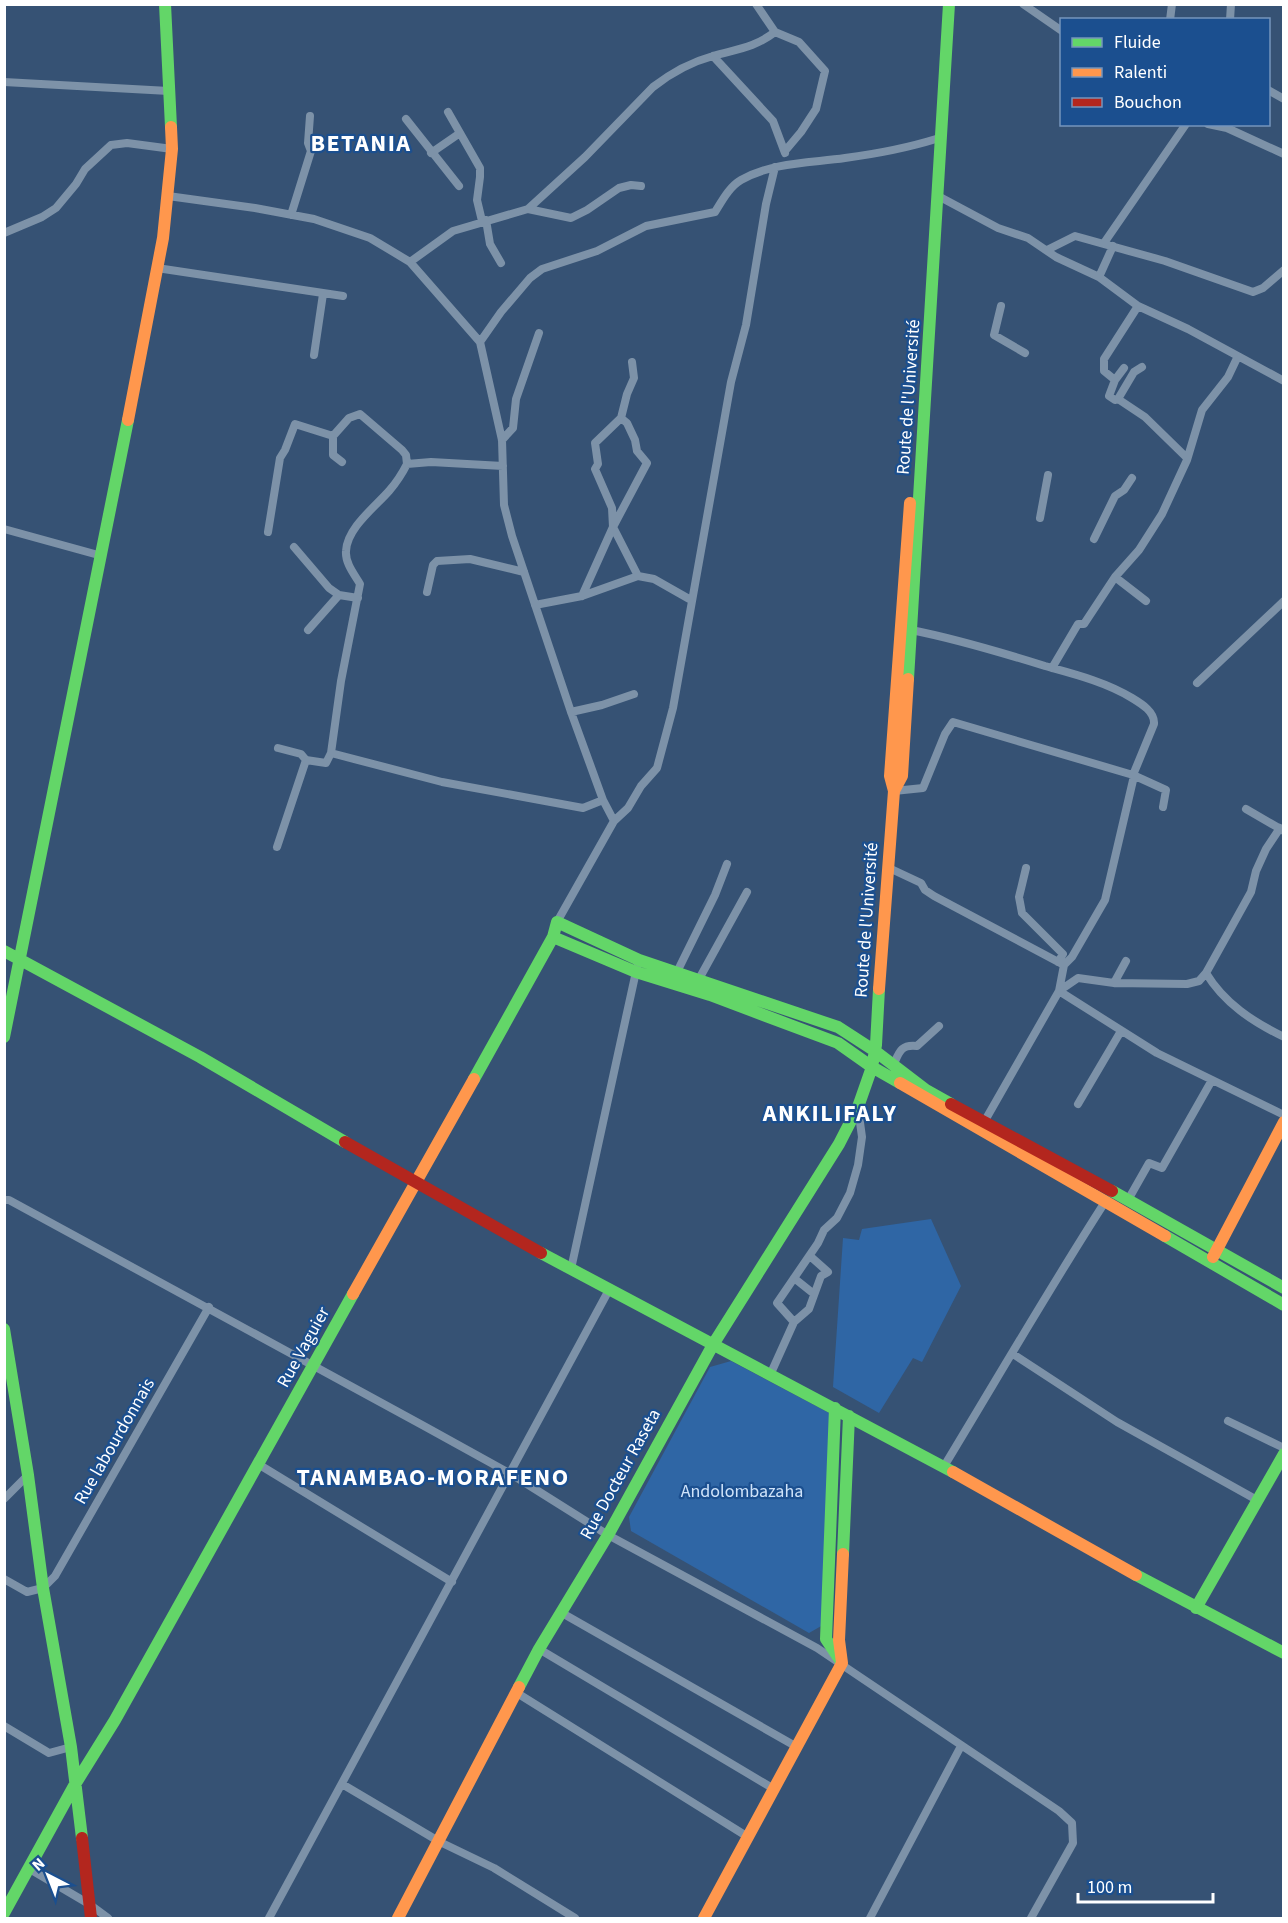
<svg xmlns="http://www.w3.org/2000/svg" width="1288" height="1923" font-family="'Source Sans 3',sans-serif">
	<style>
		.green { fill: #2f66a5 }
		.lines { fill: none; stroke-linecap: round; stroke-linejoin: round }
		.street { stroke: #7d92a8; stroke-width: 8 }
		.fast { stroke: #63d668; stroke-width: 12 }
		.slow { stroke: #ff974d; stroke-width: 12 }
		.jam { stroke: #b3261e; stroke-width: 12 }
		.labels { text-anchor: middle; stroke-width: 4.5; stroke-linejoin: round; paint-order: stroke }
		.street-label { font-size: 18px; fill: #fff; stroke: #1b4f8f }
		.park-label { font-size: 18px; fill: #cfe3fa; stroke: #1b4f8f }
		.district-label { font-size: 24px; font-weight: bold; letter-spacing: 1.5px; fill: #fff; stroke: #1b4f8f }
	</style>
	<rect width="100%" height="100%" fill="#365274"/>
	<path class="green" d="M931,1219L961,1286L922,1362L913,1358L879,1413L833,1387L843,1238L859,1240L862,1229Z
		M731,1361L833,1415L823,1625L809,1633L631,1531L629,1517L710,1367Z"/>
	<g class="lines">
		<path class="street" d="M1023,4L1062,31
			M1170,20L1172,4
			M1230,20L1231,4
			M775,32L799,42L825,71L816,109L801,132L785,151
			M713,56L773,121L785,153
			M4,82L169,91
			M1268,90L1284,99
			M448,112L480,168V177L477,200L482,221
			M406,119L459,186
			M1208,124L1227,128L1284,154
			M431,153L460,133
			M168,196L255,208L314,219L370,238L410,262L480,342L502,440L504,505L512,536L571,712L603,800L614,821
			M940,197L998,228L1028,238L1056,257L1099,277L1138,306L1188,329L1284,381
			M528,209L571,218L587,210L619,188L631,185L641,186
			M291,215L311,151L308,143L310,116
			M486,220L490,244L501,263
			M4,233L42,217L56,208L76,184L85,169L111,145L127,143L172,149
			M1104,243L1186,124
			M1047,250L1075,236L1165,261L1253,292L1263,288L1284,270
			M410,262L453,231L528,209L585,157L653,87C671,73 691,62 713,56C737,49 754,48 775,32L756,4
			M157,268L343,296
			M1099,277L1113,246
			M1001,306L994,335L1025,353
			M480,342L501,312L530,278L542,269L597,251L646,226L715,212C722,201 729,187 741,180C773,162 810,163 845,158C875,154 907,148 936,139
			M314,355L323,294
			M1142,367L1134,372L1118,399L1145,417L1187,458
			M1115,380L1104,371V359L1138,306
			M1118,399L1115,400L1109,396L1115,380L1124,368
			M621,418L595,443L598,464L595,469L612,508L613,527L638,576
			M502,440L513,428L516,399L539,333
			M407,464L431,462L503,466
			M1040,518L1048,475
			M4,529L102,556
			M268,532L280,458L285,450L295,424L333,436
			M1094,539L1115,496L1124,490L1132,478
			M294,547L329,588L339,595L358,598
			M1115,577L1139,550L1162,514L1187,460L1202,410L1228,377L1238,356
			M427,592L433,565L437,561L470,559L524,572
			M582,596L613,527L647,463L637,451L635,440L627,423L621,418L627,394L634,378L632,362
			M535,605L582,596L638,576L654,579L691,600
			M308,630L339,595
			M911,630C957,639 1000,652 1045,666C1074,674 1106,682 1132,698C1142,704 1155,712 1154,724L1133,775
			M1052,668L1078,624H1084L1115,577L1146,601
			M1197,683L1284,601
			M571,712L602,705L634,694
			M278,748L301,754L306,760L326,763L331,753L341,681L360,584C354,574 345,563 346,551C347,528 375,507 389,491C396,483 402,474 407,464L406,455L402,450L360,414L349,418L333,436V455L342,462
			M331,753L442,782L583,808L603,800
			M894,791L923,788L945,734L953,722L1133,775L1166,790L1163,807
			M1246,809L1284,831
			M277,847L306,760
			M889,868L921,883L925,890L934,896L1064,965
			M1026,868L1019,897L1022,913L1063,954L1058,962
			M557,922L614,821L628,808L641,786L657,768L673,708L731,382L746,325L766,204L775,167
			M677,972L715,895L727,864
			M1206,973C1224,1003 1253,1022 1284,1037
			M699,979L747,892
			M1114,983L1126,961
			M1059,991L1078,978L1114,983L1187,984L1199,981L1206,973L1251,892L1256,871L1266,849L1280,828
			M1059,991L1157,1053L1284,1115
			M893,1066C899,1053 900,1044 917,1046L939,1026
			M1078,1104L1121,1031
			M983,1124L1059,991L1064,965L1072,957L1105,900L1134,776
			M4,1200H9L424,1426L511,1474L608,1535L817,1648L1059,1811L1072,1823L1073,1843L1031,1918
			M1128,1200L1149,1163L1162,1168L1212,1080
			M571,1269L637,967
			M794,1278L814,1294
			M794,1322L777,1303L818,1243L824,1230L837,1218L850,1193L858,1165L862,1137L858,1108
			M1013,1354L1117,1422L1257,1500
			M771,1373L794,1322L809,1309L821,1276L828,1272L810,1256
			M1228,1421L1284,1448
			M258,1464L452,1582
			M943,1468C997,1379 1049,1289 1105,1202
			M4,1499L28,1475
			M4,1579L27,1592L43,1588L55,1576L209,1307
			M562,1613L797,1747
			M539,1649L774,1789
			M517,1693L748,1837
			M4,1726L49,1753L71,1747
			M342,1784L440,1842L494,1868L575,1918
			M28,1868L89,1904L108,1918
			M269,1918L610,1288
			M870,1918L961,1746"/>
		<path class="fast" d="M165,4L171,127
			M908,679L949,4
			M553,937L636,972L710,995L838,1043L872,1067L900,1083
			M4,951L200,1057L345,1142
			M4,1037L128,420
			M474,1079L553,937L557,922L639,960L838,1027L875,1051L926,1090L951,1104
			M1112,1191L1284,1288
			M1165,1236L1284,1305
			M541,1253L953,1472
			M4,1329L28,1475L43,1588L71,1747L82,1838
			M835,1408L826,1639L840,1660
			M843,1554L849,1416
			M1136,1575L1284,1653
			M1196,1608L1284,1454
			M519,1687L539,1649L608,1535L714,1343L839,1144L858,1107L872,1067L876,1045L879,989
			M4,1913L74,1786L115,1720L353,1294"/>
		<path class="slow" d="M128,420L163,238L172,149L171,127
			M894,791L890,776L910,503
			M879,989L894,791L902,776L908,679
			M900,1083L1165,1236
			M1213,1257L1284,1122
			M353,1294L474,1079
			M953,1472L1136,1575
			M398,1918L519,1687
			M704,1918L842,1663L839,1640L843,1554"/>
		<path class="jam" d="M951,1104L1112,1191
			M345,1142L541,1253
			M82,1838L91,1918"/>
	</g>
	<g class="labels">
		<g class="street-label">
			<text transform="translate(908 397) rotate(-86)" y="6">Route de l'Université</text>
			<text transform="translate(866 920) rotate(-86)" y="6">Route de l'Université</text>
			<text transform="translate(303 1347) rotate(-61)" y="6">Rue Vaguier</text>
			<text transform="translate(114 1441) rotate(-60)" y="6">Rue labourdonnais</text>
			<text transform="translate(620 1474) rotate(-61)" y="6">Rue Docteur Raseta</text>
		</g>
		<g class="park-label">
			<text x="742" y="1497">Andolombazaha</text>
		</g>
		<g class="district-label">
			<text x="361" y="151">BETANIA</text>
			<text x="830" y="1121">ANKILIFALY</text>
			<text x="433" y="1485">TANAMBAO-MORAFENO</text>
		</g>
	</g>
	<rect width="1288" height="1923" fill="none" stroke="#ffffff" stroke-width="12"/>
	<rect x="1060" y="18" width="210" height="108" fill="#1b4f8f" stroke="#7695bc" stroke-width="1.5"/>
	<rect x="1072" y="38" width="30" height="9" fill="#63d668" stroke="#7695bc" stroke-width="1.5"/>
	<text x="1114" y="48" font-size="18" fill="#ffffff">Fluide</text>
	<rect x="1072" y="68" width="30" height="9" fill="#ff974d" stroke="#7695bc" stroke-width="1.5"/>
	<text x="1114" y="78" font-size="18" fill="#ffffff">Ralenti</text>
	<rect x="1072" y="98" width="30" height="9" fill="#b3261e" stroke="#7695bc" stroke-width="1.5"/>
	<text x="1114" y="108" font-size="18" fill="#ffffff">Bouchon</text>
	<g transform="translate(48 1875) rotate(318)" stroke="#1b4f8f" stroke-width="4.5" paint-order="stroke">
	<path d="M0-4.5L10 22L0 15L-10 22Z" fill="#ffffff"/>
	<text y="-9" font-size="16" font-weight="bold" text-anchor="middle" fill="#ffffff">N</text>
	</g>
	<path d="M1078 1893v9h135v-9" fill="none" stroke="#ffffff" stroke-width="3"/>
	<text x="1087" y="1893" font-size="18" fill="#ffffff" stroke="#1b4f8f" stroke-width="4.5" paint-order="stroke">100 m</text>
</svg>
